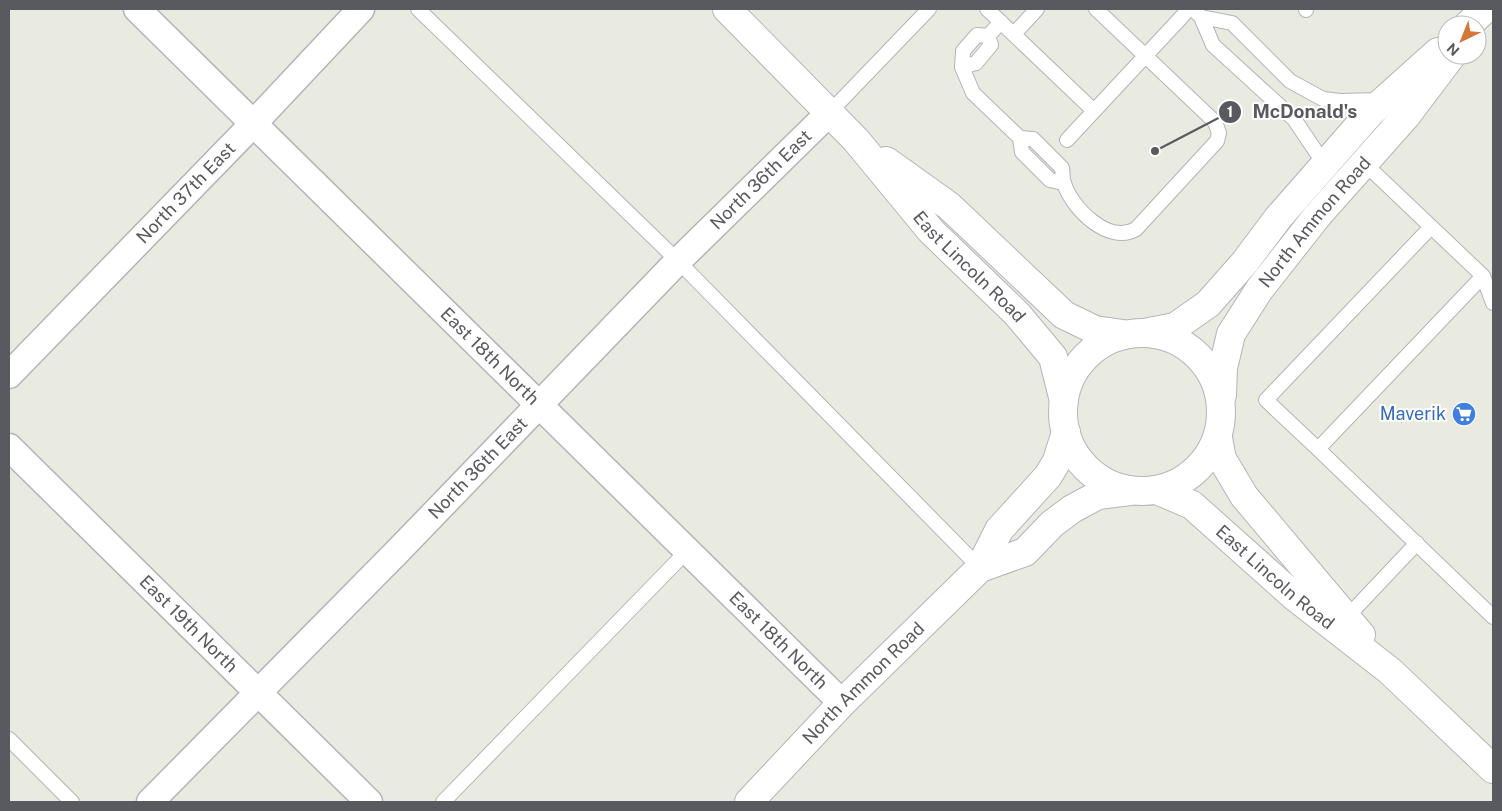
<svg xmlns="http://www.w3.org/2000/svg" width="1502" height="811" font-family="'Public Sans',sans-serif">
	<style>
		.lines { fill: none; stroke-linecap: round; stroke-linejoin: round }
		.service-casing { stroke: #b3b4b9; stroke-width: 16 }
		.minor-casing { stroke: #b3b4b9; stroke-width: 29 }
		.secondary-casing { stroke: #b4b4bb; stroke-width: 30 }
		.service { stroke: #fff; stroke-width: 14 }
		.minor { stroke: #fff; stroke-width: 26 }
		.secondary { stroke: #fff; stroke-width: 28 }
		.labels { text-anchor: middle; stroke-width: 4; stroke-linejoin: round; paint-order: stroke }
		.street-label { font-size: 18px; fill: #595a5f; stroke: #fff }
		.shop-label { font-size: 18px; fill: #366cbe; stroke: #fff; text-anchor: end }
		.leader { fill: none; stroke: #595a5f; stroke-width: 2 }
		.callout-dot { fill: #595a5f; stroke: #fff; stroke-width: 2 }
		.mark-label { font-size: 15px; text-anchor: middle; font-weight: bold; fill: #fff }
		.callout-label { font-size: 19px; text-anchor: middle; font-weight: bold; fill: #595a5f; stroke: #fff; stroke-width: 4; stroke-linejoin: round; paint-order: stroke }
	</style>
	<rect width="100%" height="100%" fill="#e9eae0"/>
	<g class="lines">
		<g class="service-casing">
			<path id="service" d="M418,9L678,261L980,568
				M987,9L1094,111
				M1193,9L1201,17L1213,45L1294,119L1325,165
				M1306,9V10
				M1201,17L1232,23L1290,81L1323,99L1340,101L1382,100
				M1001,22L988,36L977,35L963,51L962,67L973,93L1020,138L1033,139L1062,168C1063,173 1062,179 1064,183C1072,209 1109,245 1136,229L1217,141L1219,133L1215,122L1096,9
				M1014,34L1037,9
				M962,67L976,63L991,45L988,36
				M828,114L929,9
				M1020,138L1022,152L1050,180L1063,183
				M1067,140L1189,9
				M1364,163L1483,276L1493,303
				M1483,276L1318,449L1493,617
				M1318,449L1266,400L1431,227
				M1347,617L1417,543
				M9,739L72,802
				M443,802L687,551"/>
		</g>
		<g class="minor-casing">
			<g id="minor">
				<path id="s1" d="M137,9L842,703"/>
				<path id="s2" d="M9,375L253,124L361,9"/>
				<path id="s3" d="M9,447L369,802"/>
				<path id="s4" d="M150,802L396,553L678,261L828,114"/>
			</g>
		</g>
		<g class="secondary-casing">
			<g id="secondary">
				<path id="s5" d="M727,9L856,140L931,231L1017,314L1053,357L1064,401"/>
				<path d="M1468,25L1485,9"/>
				<path d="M886,161L949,206L1064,315L1095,330L1123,334"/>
				<path d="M1149,332L1175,327L1208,304L1245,262L1278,218L1371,112L1438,52"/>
				<circle cx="1142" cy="412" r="79"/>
				<path id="s6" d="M1222,395L1223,368L1231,334L1259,290L1318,215L1406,116L1452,55"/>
				<path d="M1218,438L1222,459L1244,496L1361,635"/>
				<path id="s7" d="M1159,491L1192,505L1295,597L1390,671L1493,769"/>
				<path d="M980,568L1025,552L1052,524L1072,509L1098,495L1130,491"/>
				<path id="s8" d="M749,802L842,703L980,568L999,530L1048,476L1057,461L1066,432"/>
			</g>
		</g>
		<use href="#service" class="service"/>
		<use href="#minor" class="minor"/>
		<use href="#secondary" class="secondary"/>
	</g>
	<defs>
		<g id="supermarket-disc" transform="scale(1.25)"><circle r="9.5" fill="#3f7fe0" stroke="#fff"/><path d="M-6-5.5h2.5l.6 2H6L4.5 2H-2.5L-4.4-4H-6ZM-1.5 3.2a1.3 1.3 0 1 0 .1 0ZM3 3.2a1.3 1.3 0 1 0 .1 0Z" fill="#fff"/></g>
	</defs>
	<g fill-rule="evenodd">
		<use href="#supermarket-disc" x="1464" y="414"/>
	</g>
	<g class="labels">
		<g class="street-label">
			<text dy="6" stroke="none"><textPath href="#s4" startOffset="872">North 36th East</textPath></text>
			<text dy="6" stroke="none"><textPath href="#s2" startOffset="254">North 37th East</textPath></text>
			<text dy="6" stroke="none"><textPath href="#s6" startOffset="202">North Ammon Road</textPath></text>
			<text dy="6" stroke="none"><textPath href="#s5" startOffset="354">East Lincoln Road</textPath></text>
			<text dy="6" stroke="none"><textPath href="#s1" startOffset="495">East 18th North</textPath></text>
			<text dy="6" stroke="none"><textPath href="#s4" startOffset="468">North 36th East</textPath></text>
			<text dy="6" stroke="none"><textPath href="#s7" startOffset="146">East Lincoln Road</textPath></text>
			<text dy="6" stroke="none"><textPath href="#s3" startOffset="252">East 19th North</textPath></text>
			<text dy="6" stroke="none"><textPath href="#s1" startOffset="900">East 18th North</textPath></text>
			<text dy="6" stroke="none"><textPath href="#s8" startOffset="165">North Ammon Road</textPath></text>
		</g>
		<g class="shop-label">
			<text x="1446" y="420">Maverik</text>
		</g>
	</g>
	<path class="leader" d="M1155 151L1230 112"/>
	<g class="callout-dot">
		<circle cx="1155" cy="151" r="5"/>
		<circle cx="1230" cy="112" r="12"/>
	</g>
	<g class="mark-label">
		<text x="1230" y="117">1</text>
	</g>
	<g class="callout-label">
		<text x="1305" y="118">McDonald's</text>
	</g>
	<rect width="1502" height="811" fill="none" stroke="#595a5f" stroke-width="20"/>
	<g transform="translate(1462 40) rotate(223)"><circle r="24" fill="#ffffff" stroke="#bdbdbf"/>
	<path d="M0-4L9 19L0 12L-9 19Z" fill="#d6773a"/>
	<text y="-8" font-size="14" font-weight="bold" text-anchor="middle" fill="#595a5f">N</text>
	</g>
</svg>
